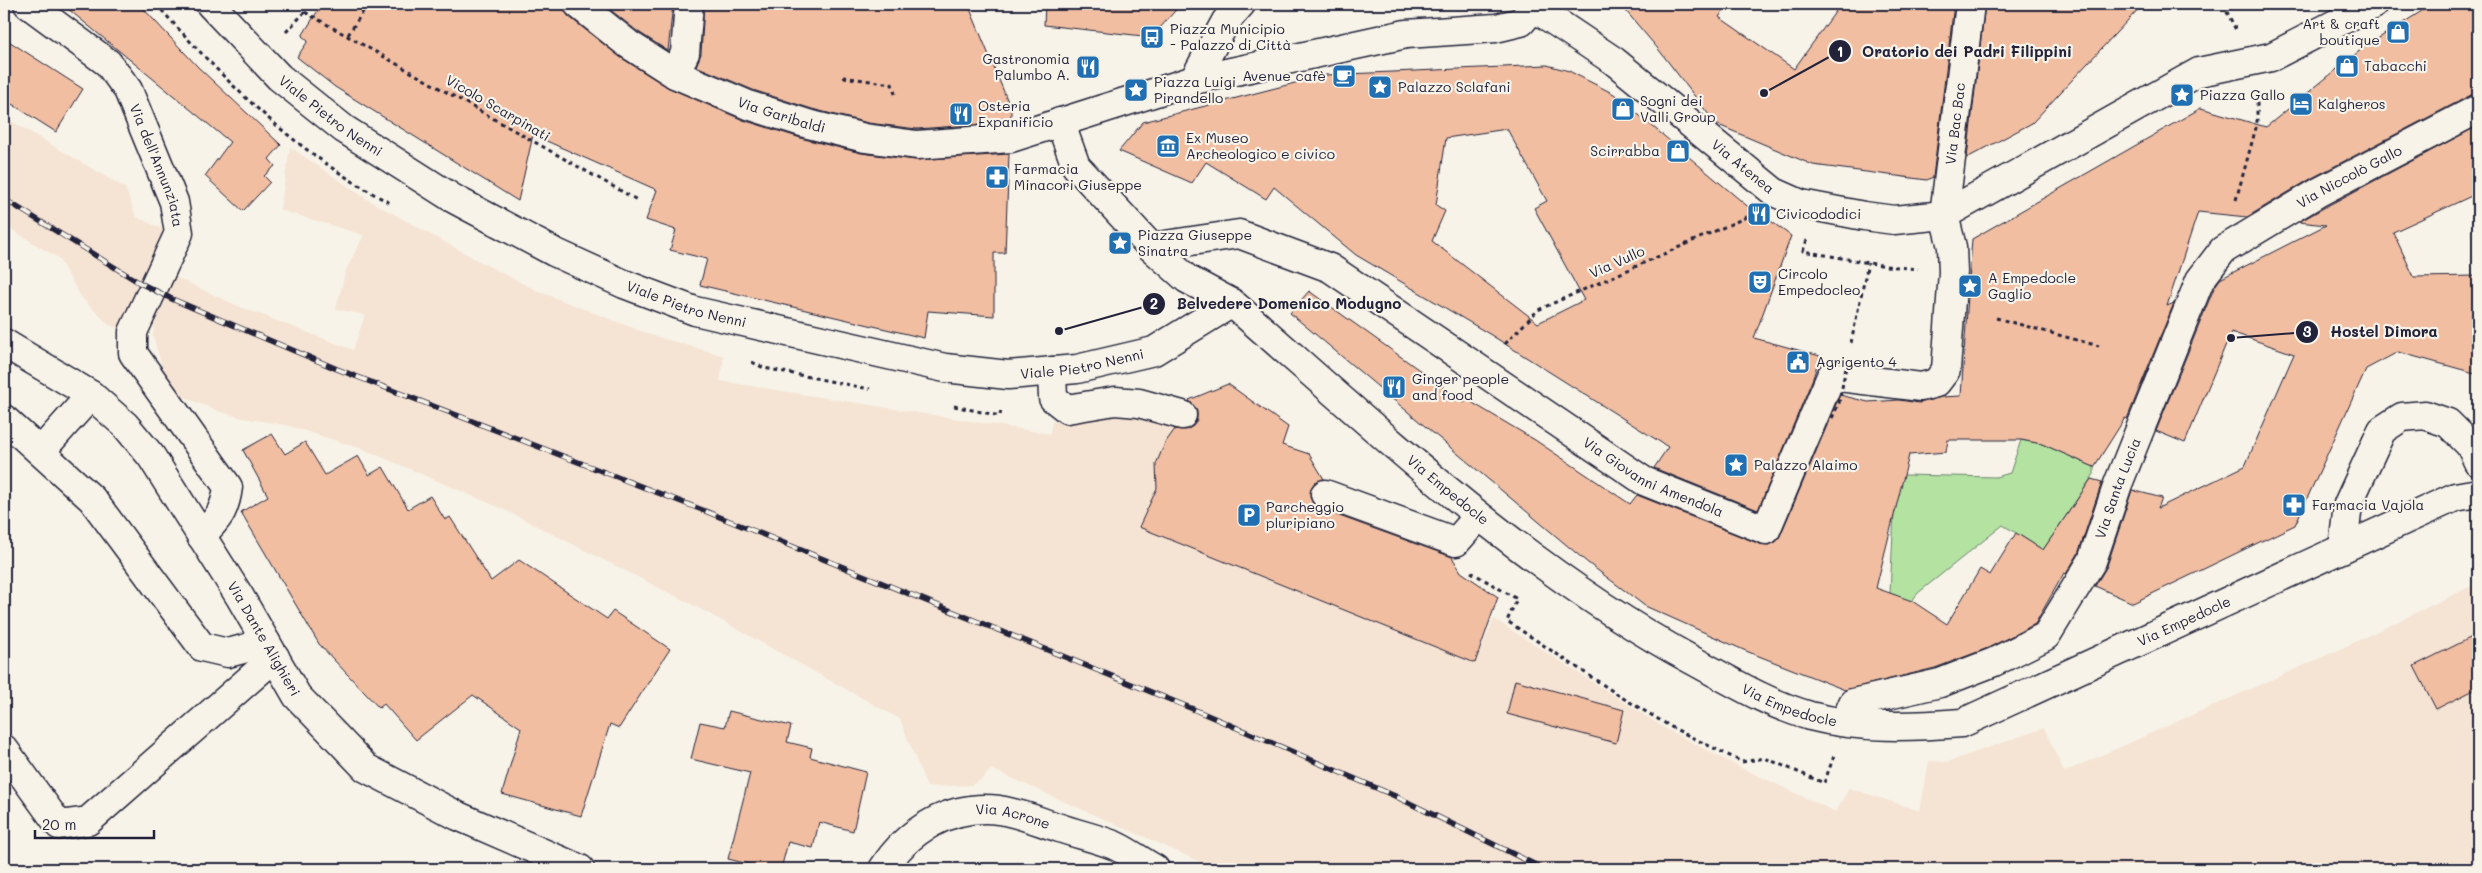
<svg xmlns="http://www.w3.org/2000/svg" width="2482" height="873" font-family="Mali,sans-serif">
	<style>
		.built { fill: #f5e3d3 }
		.green { fill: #b3e2a1; stroke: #6a826e }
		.building { fill: #f1bea2; stroke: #22223b; fill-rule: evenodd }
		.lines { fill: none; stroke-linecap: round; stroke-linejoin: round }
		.minor-casing { stroke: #22223b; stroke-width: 31 }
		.path { stroke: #22223b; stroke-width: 3; stroke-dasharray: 4 4; stroke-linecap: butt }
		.minor { stroke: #f7f3e8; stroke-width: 28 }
		.rail-casing { stroke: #22223b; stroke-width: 5.5 }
		.rail { stroke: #f7f3e8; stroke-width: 4; stroke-dasharray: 11; stroke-linecap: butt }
		.path-bridge { stroke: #22223b; stroke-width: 3; stroke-dasharray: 4 4; stroke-linecap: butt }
		.labels { text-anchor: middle; stroke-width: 4.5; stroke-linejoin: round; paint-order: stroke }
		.poi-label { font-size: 14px; fill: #22223b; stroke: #f7f3e8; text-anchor: start }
		.street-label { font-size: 14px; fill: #22223b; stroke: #f7f3e8 }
		.leader { fill: none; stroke: #22223b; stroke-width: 2 }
		.callout-dot { fill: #22223b; stroke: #f7f3e8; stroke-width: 2 }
		.mark-label { font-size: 15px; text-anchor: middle; font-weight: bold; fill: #fff }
		.callout-label { font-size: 15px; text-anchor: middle; font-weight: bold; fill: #22223b; stroke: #f7f3e8; stroke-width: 4.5; stroke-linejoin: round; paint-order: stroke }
	</style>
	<rect width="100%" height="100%" fill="#f7f3e8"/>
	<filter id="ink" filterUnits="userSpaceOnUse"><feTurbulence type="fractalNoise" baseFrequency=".02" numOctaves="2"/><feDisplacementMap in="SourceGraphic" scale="10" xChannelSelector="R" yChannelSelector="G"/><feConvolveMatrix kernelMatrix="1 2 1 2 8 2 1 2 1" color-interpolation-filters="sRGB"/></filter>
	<g filter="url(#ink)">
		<path class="built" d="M4,117L125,188L136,217L162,229L163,235L155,262L177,274V278L238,306L353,350L365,315L336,309L346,270L364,235L280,210L290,147L368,200L488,266L540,292L651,335L724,356L720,381L1050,434L1052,422L1129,411L1177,426L1165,443L1156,464L1157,488L1139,527L1475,663L1494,619L1666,729L1739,767L1836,812L1849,788L1920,811L1929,761L1948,762L2044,728L2064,772L2334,652L2478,583V869H1217L991,769L982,779L971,785L927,787L900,719L697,607L503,509L363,449L286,425L243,418L215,410L182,396L162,367L153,335L156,318L138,311L121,329L109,325L82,298L58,258L4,225Z"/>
		<path class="green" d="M2021,440L2042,444L2094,467V474L2043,550L2003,525L1918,593L1901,615L1890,593L1894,512L1903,475L1996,477L2010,473Z"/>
		<path class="building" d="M62,4H139L198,67L281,145L269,159L275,166L264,176L270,182L243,211L205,176L230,142Z
			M322,4H563L568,16L620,57L669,88L743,120L804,139L861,153L915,160L1009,154L1005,253H994V316L928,311L924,338L700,285L707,259L670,250L676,230L646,220L657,190L533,135L518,201L335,87L297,57L308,41L302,36Z
			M603,4H673L668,51L637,31Z
			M704,4H968L1011,109V122L917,129L868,123L812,109L753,90L696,66L701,54Z
			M1045,4H1181L1152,37L1044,25Z
			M1620,4H1728L1719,17L1794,69L1841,4H1954L1933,177L1927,180L1813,165L1716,124L1659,50Z
			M1985,4H2143L2032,123L1967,158Z
			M2433,4H2478V93L2471,95L2312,178L2247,217L2198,212L2167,306L2174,303L2127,419L2125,418L2094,467L2042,444L2021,440H1948L1946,452L1909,455L1876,588L1912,601L1947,624L1980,569L1990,575L2016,533L2043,550L2091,479L2102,482L2078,554L2066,574L2064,573L2035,624L1988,648L1935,668L1845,690L1746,651L1645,606L1588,563L1290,313L1309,291L1464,402L1466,399L1535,440L1630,504L1637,495L1760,544L1769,545L1776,542L1780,536L1840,395L1868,402L1899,400L1919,403L1941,397L1961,396L1972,239L2201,108L2266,127L2363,48Z
			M4,38L83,89L56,132L4,99Z
			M1547,65L1569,71L1614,94L1765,221L1768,219L1791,236L1754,338L1820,356L1813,378L1758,510L1654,468L1668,447L1491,335L1356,255L1274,187L1266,199L1206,162L1192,183L1119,151L1143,122L1326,75ZM1507,129L1547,201L1534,208L1584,300L1538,323L1432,241L1445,211L1436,205L1446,138Z
			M2478,126V193L2393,232L2414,277L2478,276V374L2398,352L2366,369L2295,525L2133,603L2095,586L2107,566L2132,490L2162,498L2158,508L2245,466L2294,354L2231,332L2185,443L2156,431L2214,288L2220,279L2326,225L2299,222L2327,206Z
			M1228,384L1288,427L1282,445L1309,454L1324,479L1315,482L1311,488L1310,497L1313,504L1320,509L1452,557L1461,572L1498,597L1475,663L1139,527L1157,488L1156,464L1165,443L1175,429L1186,430L1193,426L1197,420V411L1189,400Z
			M272,434L285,454L305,442L325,475L358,456L369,475L383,467L408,509L430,496L445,520L450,517L491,581L519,560L607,619L613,611L670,649L619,728L610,724L581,816L502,794L521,728L473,695L416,740L384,704L379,708L319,644L241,512L268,496L243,450Z
			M2478,634V688L2436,709L2414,666Z
			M1515,680L1624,710L1616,743L1507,714Z
			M729,711L791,726L787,742L812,748L810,757L866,772L853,831L819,822L813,848L788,842L781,869H769L728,859L750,773L691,759L700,722L725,727Z"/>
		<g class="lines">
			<g class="minor-casing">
				<g id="minor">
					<path id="s1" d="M28,4L108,63L128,90L174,202L179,233L133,332V353L228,487C225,511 218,519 201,536"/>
					<path id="s2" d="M210,4L279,77L344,129L454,199L554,252L624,284L695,311L945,368L1008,375L1077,369L1154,351L1232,303"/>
					<path id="s3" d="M578,4L628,44L675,74L748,105L808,124L865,138L917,145L1011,138L1194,80L1406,34L1496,28L1521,22L1534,7"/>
					<path id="s4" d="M1529,4L1614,61L1774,192L1801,204L1864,216L1894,220L1944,215L2199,72L2271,57L2374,4"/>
					<path d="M675,74L685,53L689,4"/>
					<path d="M1194,80L1226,21L1241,4"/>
					<path id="s5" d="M1060,122L1076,166L1151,247L1187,279L1232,303C1378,430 1521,567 1692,660C1731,681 1768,704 1810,716C1860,729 1912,727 1962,723L2455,497L2478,493"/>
					<path id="s6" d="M1151,247L1239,234L1330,268L1644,481L1766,530L1831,376L1921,387L1936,383L1946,370L1953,272L1952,247L1944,215L1970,4"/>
					<path id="s7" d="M4,343L91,395L125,425L151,456L240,597L297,696L366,768L458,816L580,869"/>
					<path d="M1052,371L1053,398L1067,409L1115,401L1139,403L1182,415"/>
					<path d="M4,419L92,499L202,647L228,653L266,643"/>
					<path d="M41,451L91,395"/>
					<path d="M1325,494L1456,542L1478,517"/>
					<path d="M2343,548L2348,504L2382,430L2402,417L2425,415L2448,423L2470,445L2478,462"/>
					<path id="s8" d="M1845,722L1853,703L1940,683L1994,662L2046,636L2092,561L2118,484L2200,280L2223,250L2319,192L2478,109"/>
					<path d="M4,749L59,825L88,821L275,657"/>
					<path id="s9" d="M883,869C908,830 950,804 999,810C1019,813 1038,821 1057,827C1076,834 1097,838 1116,846C1129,852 1142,862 1155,869"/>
				</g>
			</g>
			<path class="path" d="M156,4C229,85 293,151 390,203
				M2223,4L2236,30
				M305,12L637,200
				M286,32L305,12L302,4
				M348,35L368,4
				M843,77L892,84L896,97
				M2236,200L2257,124V94
				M1807,240L1803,251L1886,266L1918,269
				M1996,318L2099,346
				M1851,343L1868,263
				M1505,344L1538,310L1749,216
				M752,362L764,368L870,389
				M954,406L1000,416L1001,409
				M1471,572L1517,599L1507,621L1623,698L1673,728L1742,762L1765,758L1824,783L1834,756"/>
			<use href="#minor" class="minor"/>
			<g class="rail-casing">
				<path id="rail" d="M4,199L140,283L172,299L337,369L705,511L1193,709L1395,796L1544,869"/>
			</g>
			<use href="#rail" class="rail"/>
			<path class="path-bridge" d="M1832,418L1839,403L1847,362"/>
		</g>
	</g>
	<defs>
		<g id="shop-square" transform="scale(1.25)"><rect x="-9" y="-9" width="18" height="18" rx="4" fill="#1f6fb2" stroke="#f7f3e8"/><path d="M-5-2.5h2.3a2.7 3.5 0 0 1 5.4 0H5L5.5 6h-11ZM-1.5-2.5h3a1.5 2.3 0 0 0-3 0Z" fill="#fff"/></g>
		<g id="bus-square" transform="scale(1.25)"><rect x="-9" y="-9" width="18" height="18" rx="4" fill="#1f6fb2" stroke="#f7f3e8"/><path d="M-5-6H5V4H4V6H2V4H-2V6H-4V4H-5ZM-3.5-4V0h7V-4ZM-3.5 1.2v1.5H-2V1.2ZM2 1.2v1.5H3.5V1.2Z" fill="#fff"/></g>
		<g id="restaurant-square" transform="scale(1.25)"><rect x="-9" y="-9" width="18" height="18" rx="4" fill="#1f6fb2" stroke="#f7f3e8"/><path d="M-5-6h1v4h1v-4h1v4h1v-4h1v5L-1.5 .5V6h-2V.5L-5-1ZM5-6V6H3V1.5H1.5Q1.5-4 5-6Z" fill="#fff"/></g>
		<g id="cafe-square" transform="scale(1.25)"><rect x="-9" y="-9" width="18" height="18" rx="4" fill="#1f6fb2" stroke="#f7f3e8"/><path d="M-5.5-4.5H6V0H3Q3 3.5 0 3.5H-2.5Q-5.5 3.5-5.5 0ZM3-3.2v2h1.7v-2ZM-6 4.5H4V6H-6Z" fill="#fff"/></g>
		<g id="sight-square" transform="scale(1.25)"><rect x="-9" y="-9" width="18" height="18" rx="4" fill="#1f6fb2" stroke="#f7f3e8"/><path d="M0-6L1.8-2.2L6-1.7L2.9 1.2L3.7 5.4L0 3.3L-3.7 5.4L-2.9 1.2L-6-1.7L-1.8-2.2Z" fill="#fff"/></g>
		<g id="hotel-square" transform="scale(1.25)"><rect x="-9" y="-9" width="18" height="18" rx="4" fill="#1f6fb2" stroke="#f7f3e8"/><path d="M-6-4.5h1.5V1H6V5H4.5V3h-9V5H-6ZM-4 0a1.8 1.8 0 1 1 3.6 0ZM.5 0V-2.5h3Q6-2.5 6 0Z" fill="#fff"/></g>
		<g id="museum-square" transform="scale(1.25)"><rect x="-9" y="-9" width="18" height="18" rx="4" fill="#1f6fb2" stroke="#f7f3e8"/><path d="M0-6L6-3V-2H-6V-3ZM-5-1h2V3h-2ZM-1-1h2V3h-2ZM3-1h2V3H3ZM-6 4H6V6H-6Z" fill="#fff"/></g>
		<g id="pharmacy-square" transform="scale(1.25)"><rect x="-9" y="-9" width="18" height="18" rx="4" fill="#1f6fb2" stroke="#f7f3e8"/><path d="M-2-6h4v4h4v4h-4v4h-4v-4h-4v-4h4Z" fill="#fff"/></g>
		<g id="theatre-square" transform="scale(1.25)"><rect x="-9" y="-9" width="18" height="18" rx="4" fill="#1f6fb2" stroke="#f7f3e8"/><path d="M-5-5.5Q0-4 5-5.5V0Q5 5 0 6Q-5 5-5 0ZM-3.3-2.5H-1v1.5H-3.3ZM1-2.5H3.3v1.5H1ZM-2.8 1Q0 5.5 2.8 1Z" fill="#fff"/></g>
		<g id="civic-square" transform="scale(1.25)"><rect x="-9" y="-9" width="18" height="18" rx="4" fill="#1f6fb2" stroke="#f7f3e8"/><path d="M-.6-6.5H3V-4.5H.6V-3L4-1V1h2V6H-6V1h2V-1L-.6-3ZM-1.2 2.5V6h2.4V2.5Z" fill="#fff"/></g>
		<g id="parking-square" transform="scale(1.25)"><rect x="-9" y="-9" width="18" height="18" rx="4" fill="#1f6fb2" stroke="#f7f3e8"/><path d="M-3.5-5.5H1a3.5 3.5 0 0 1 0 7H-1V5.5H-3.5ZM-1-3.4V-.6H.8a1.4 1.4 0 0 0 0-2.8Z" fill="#fff"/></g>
	</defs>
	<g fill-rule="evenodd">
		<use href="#shop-square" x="2398" y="32"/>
		<use href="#bus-square" x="1152" y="37"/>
		<use href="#shop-square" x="2347" y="66"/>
		<use href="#restaurant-square" x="1088" y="67"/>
		<use href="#cafe-square" x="1344" y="76"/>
		<use href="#sight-square" x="1380" y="87"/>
		<use href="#sight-square" x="1136" y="90"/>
		<use href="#sight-square" x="2182" y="95"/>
		<use href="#hotel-square" x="2301" y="104"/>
		<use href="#shop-square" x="1623" y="109"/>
		<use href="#restaurant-square" x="961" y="114"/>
		<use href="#museum-square" x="1168" y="146"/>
		<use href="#shop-square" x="1678" y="151"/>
		<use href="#pharmacy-square" x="997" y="177"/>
		<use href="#restaurant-square" x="1759" y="214"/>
		<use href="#sight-square" x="1120" y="243"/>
		<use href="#theatre-square" x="1760" y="282"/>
		<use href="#sight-square" x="1970" y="286"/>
		<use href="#civic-square" x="1798" y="362"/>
		<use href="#restaurant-square" x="1394" y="387"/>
		<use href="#sight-square" x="1736" y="465"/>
		<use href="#pharmacy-square" x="2294" y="505"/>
		<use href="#parking-square" x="1249" y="515"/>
	</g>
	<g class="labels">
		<g class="poi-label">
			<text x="2380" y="29" text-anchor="end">Art &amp; craft<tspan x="2380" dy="16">boutique</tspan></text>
			<text x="1170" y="34">Piazza Municipio<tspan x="1170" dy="16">- Palazzo di Città</tspan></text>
			<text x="1070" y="64" text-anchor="end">Gastronomia<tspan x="1070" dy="16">Palumbo A.</tspan></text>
			<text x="2364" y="71">Tabacchi</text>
			<text x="1326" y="81" text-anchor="end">Avenue cafè</text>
			<text x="1154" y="87">Piazza Luigi<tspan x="1154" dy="16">Pirandello</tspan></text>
			<text x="1398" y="92">Palazzo Sclafani</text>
			<text x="2200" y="100">Piazza Gallo</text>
			<text x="1640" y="106">Sogni dei<tspan x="1640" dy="16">Valli Group</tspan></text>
			<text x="2318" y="109">Kalgheros</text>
			<text x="978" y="111">Osteria<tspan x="978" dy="16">Expanificio</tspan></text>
			<text x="1186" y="143">Ex Museo<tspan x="1186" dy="16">Archeologico e civico</tspan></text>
			<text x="1660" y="156" text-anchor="end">Scirrabba</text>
			<text x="1014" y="174">Farmacia<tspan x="1014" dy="16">Minacori Giuseppe</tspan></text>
			<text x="1776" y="219">Civicododici</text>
			<text x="1138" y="240">Piazza Giuseppe<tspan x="1138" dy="16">Sinatra</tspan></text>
			<text x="1778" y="279">Circolo<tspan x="1778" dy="16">Empedocleo</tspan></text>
			<text x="1988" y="283">A Empedocle<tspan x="1988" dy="16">Gaglio</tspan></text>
			<text x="1816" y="367">Agrigento 4</text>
			<text x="1412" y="384">Ginger people<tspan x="1412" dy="16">and food</tspan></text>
			<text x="1754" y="470">Palazzo Alaimo</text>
			<text x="2312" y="510">Farmacia Vajola</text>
			<text x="1266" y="512">Parcheggio<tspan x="1266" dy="16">pluripiano</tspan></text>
		</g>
		<g class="street-label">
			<text transform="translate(498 108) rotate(30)" y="5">Vicolo Scarpinati</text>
			<text dy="5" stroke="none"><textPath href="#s2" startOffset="165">Viale Pietro Nenni</textPath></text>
			<text dy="5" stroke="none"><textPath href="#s3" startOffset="234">Via Garibaldi</textPath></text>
			<text dy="5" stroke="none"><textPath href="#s6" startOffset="1235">Via Bac Bac</textPath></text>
			<text dy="5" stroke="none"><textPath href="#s1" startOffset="214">Via dell'Annunziata</textPath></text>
			<text dy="5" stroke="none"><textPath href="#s4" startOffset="269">Via Atenea</textPath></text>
			<text dy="5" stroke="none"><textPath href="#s8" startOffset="799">Via Niccolò Gallo</textPath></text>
			<text transform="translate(1617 262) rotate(-24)" y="5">Via Vullo</text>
			<text dy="5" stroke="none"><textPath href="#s2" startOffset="570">Viale Pietro Nenni</textPath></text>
			<text dy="5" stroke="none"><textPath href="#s2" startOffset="975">Viale Pietro Nenni</textPath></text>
			<text dy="5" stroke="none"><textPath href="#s6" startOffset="572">Via Giovanni Amendola</textPath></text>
			<text dy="5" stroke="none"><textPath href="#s8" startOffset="391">Via Santa Lucia</textPath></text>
			<text dy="5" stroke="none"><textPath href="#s5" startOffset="542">Via Empedocle</textPath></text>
			<text dy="5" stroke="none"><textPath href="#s5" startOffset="1368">Via Empedocle</textPath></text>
			<text dy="5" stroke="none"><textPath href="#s7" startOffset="402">Via Dante Alighieri</textPath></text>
			<text dy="5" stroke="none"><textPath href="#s5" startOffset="948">Via Empedocle</textPath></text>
			<text dy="5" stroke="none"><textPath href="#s9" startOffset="152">Via Acrone</textPath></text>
		</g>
	</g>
	<path class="leader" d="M1764 93L1840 51M1059 331L1154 304M2231 338L2307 332"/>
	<g class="callout-dot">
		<circle cx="1764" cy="93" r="5"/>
		<circle cx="1059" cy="331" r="5"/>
		<circle cx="2231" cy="338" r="5"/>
		<circle cx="1840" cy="51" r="12"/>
		<circle cx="1154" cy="304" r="12"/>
		<circle cx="2307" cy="332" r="12"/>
	</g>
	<g class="mark-label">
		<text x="1840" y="57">1</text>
		<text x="1154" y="309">2</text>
		<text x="2307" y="337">3</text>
	</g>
	<g class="callout-label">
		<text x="1967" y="57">Oratorio dei Padri Filippini</text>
		<text x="1289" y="309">Belvedere Domenico Modugno</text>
		<text x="2384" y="337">Hostel Dimora</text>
	</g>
	<rect width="2482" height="873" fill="none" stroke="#f7f3e8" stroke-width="20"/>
	<rect x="10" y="10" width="2462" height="853" fill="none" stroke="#22223b" stroke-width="2" filter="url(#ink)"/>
	<path d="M35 830v8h119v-8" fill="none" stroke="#22223b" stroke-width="2.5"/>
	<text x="42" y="830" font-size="15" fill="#22223b" stroke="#f7f3e8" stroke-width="4" paint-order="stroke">20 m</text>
</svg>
